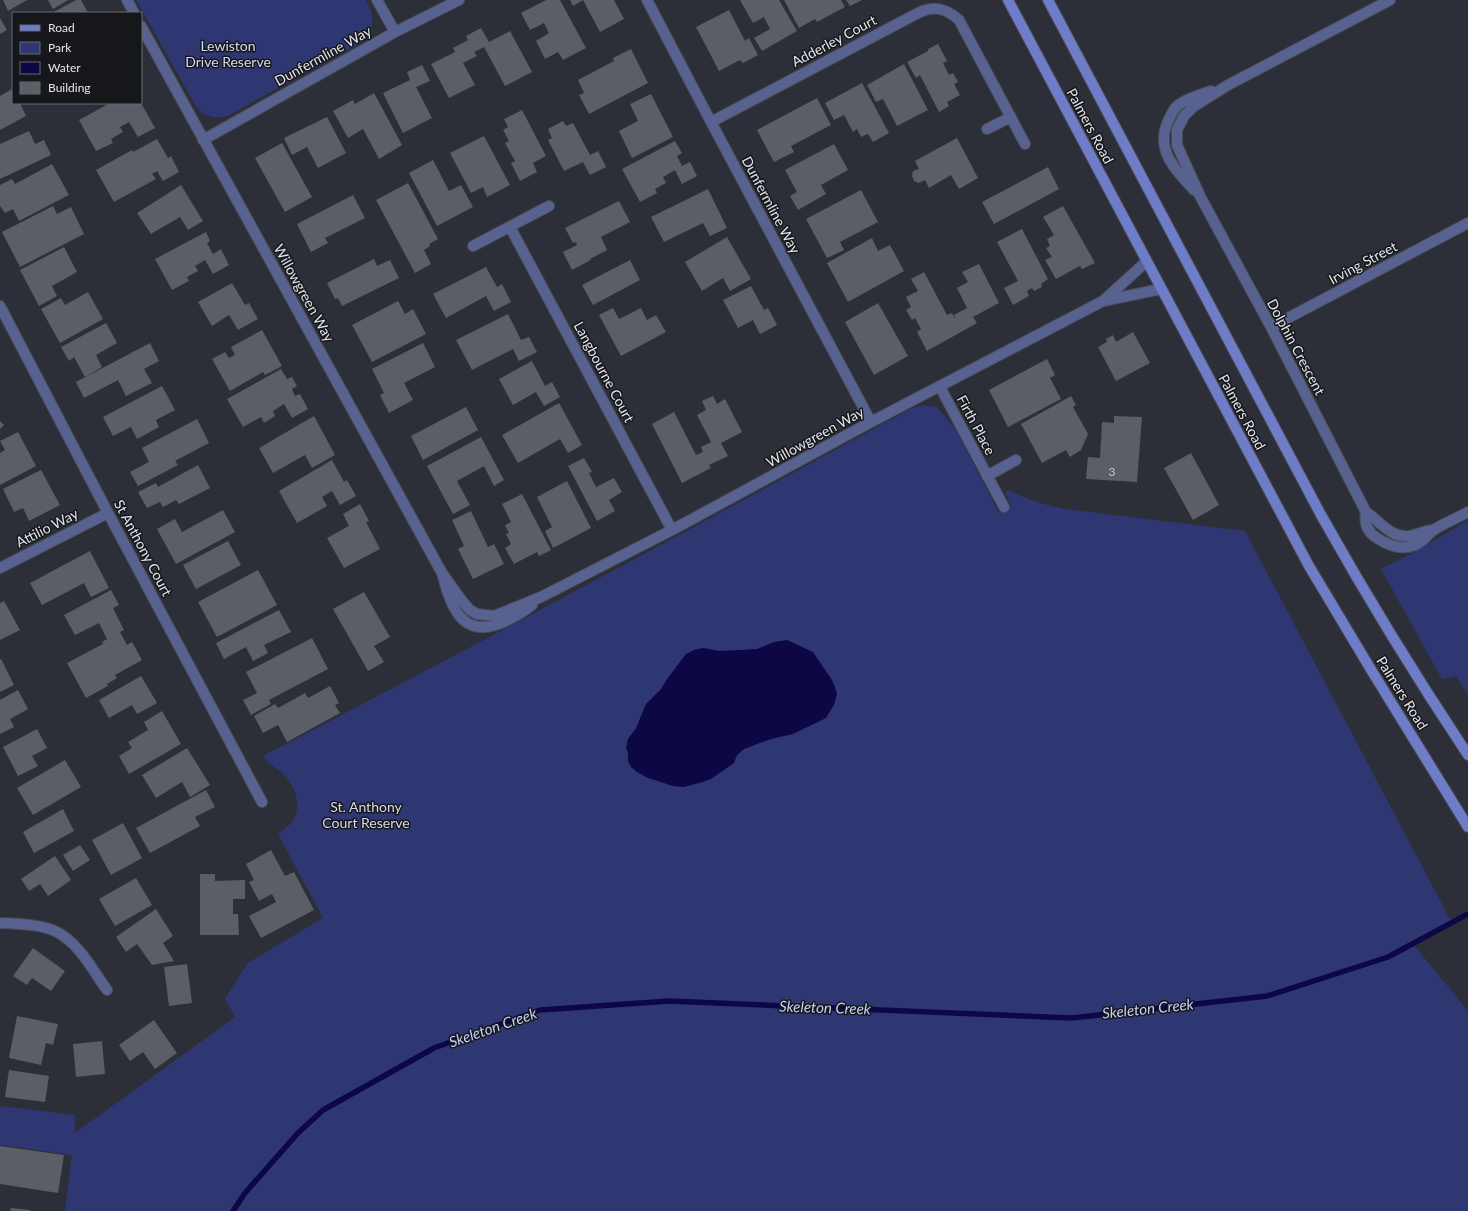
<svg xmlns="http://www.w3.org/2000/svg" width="1468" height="1211" font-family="Lato,sans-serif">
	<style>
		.green { fill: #2f3772 }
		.water { fill: #0d0746 }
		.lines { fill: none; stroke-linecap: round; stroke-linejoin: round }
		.stream { stroke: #0d0746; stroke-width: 5.5 }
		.building { fill: #5b5d67 }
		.street-casing { stroke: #4a4c55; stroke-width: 12 }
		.secondary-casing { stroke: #4a4c55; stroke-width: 12 }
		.street { stroke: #586291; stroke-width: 10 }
		.secondary { stroke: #6f7dc8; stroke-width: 10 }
		.labels { text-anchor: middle; stroke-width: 3; stroke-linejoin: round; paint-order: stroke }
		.number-label { font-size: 12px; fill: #c2c4cb }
		.street-label { font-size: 14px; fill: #e5e6ec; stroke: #16171b }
		.park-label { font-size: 14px; fill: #d5daee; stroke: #16171b }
		.water-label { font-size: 15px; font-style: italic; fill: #c6cff7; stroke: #16171b }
	</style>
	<rect width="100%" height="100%" fill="#2d2f38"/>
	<path class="green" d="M136,0H366C376,19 375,30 359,44L227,116C214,119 206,117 197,108Z
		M924,405L937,407L956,430L998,511L1011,505L1005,492L1009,490C1028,500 1044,505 1065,509L1245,531L1452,923L1413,944L1468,1011V1211H65L72,1155L0,1145V1106L75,1115V1133L235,1017L225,998L248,963L323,918L278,834C283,830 291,825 294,819C301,805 296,788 286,777C279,769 270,765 263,756C481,643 697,526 912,408Z
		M1468,520V695L1456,676L1442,679L1381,569L1420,549Z"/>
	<path class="water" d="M787,640L813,652L832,680L835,687L837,694L834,705L826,718L793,734L771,739L744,749L737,755L734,763L711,779L703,782L684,787L673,786L648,778L637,772L631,767L628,761V753L626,748L628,739L636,728L646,704L661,689L667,679L686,654L694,650L703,648L720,651L757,649L774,642Z"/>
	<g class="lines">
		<path class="stream" d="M233,1211L245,1193L297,1134L323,1110L434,1048L540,1010L669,1001L1072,1018L1267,996L1388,957L1468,914"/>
	</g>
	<path class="building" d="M3,0H27L8,11Z
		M48,0H68L53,9Z
		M76,0H81L88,13H52Z
		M546,0H560L586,48L563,60L558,52L545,59L536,41L549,33L544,23L530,30L521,13Z
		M570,0H614L624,19L600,32L583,0L573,6Z
		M740,0H779L797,31L762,51L754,38L770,29L764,17L753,23Z
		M784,0H841L845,7L817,22L815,19L799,28Z
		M846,0H862L850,6Z
		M729,10L745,41L749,38L758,55L743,63L740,60L719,71L696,27Z
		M0,18L7,30L0,34Z
		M481,28L489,42L510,31L532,72L505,86L484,47L474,52L477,56L463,63L475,85L449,98L431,64L455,52L453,48L468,40L466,36Z
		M938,44L947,61L943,63L949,75L953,73L958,82L954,84L960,95L947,102L949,106L939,112L920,75L916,78L907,62L928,51V49Z
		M631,49L648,83L589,114L579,95L584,93L578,80L614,61L613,58Z
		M904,64L928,110L897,126L883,99L876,102L867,85Z
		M422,65L430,81L416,87L432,118L403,133L383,93L410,80L407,72Z
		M862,83L889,133L873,142L868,134L861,137L857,129L853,132L844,115L834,120L825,103Z
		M12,89L13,103H20L26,116L0,130V96Z
		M374,93L402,145L379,159L363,129L348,138L333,111L353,100L355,104Z
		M651,94L673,137L632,158L619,131L638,121L630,104Z
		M817,98L831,125L791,146L794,152L774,162L757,130Z
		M110,103H141L155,128L138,137L129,122L120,127L123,132L111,139L113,143L96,151L79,120Z
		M522,110L546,156L533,163L537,172L520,181L511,163L515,161L505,143L509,141L503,130L508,127L504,119Z
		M327,117L346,153L318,168L307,147L292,155L284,138Z
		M563,121L566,126L573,123L590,155L598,151L606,167L590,175L583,162L564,171L548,140L552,138L548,129Z
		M29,131L35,144L44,140L51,155L0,179V144Z
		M484,136L510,185L487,197L483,187L471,193L450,153Z
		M957,138L978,178L959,189L951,175L929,188L925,180L919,183L914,181L912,176L913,171L919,169L915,161Z
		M157,139L168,158L171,156L179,172L163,181L157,171L152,174L156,179L114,202L96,170L132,150L133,152Z
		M675,141L682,153L677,156L682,166L690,162L697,176L682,184L675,170L663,177L666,183L655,189L657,193L640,202L622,169Z
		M282,143L312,197L285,212L255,158Z
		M834,144L848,170L821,185L826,194L798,210L790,196L797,192L785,170Z
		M433,160L449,191L461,185L473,207L437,226L409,173Z
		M52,164L69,195L19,221L13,209L5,213L0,206V185L12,179L15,184Z
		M1048,167L1059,189L994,224L982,202Z
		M408,183L438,239L429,244L430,246L424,250L431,264L415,273L376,200Z
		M181,185L203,221L188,230L180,217L151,234L137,213Z
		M708,189L727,228L710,236L703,223L664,242L651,217Z
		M861,190L878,222L840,242L844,250L827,258L806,219Z
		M353,195L365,218L325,238L328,243L311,252L297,224Z
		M619,201L630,222L601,237L607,250L590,259L591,260L572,270L563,252L577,245L576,242L573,243L565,228Z
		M53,206L57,214L71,207L84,234L20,267L2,232Z
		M1063,206L1095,263L1082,269L1080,266L1056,279L1045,260L1052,257L1046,248L1050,246L1047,239L1054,235L1043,217Z
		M1022,229L1048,279L1041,284L1042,287L1034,291L1032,288L1027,291L1029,296L1013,305L1004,288L1018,281L997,242Z
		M206,232L210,241L207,243L213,254L221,249L229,265L213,274L205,260L195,266L198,271L187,277L189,281L172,290L155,259Z
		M727,237L751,279L730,291L723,278L702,291L685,262Z
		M872,238L878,251L890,245L904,271L848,302L827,263Z
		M64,247L77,272L52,286L57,296L39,306L20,270Z
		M374,259L377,266L390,260L399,278L342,306L338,298L335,299L327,283Z
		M630,260L640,280L593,305L582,285Z
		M979,264L999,303L973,317L977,323L927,351L917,332L921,329L915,318L912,320L906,310L911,307L906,297L918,291L911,279L924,272L947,315L952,313L956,320L954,315L967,308L957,288L968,282L962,272Z
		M486,267L497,287L502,284L511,302L494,311L486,296L446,318L433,294Z
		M232,283L245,305L249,303L258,319L238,330L229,315L212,326L198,302Z
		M751,286L764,310L768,308L777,325L760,334L753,320L738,328L723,300Z
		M88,292L103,319L60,343L41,309L61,298L65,305Z
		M398,301L405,314L413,309L426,334L372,362L352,325Z
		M878,303L908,356L874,375L845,322Z
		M613,308L619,319L641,308L647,320L656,315L666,332L621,356L599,315Z
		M508,314L521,340L529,337L537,352L519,361L513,349L472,370L456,340Z
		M106,323L117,343L96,355L102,367L85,377L74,357L69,361L61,347Z
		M262,330L282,366L265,375L263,372L230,391L212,359L225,352L229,358L235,355L231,347Z
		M1133,332L1150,363L1116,381L1098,347L1107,342L1106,339L1113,335L1116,342Z
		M150,343L159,361L144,369L152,383L126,396L118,380L84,398L76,382Z
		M423,343L435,367L404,383L413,400L389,413L380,395L384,393L372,369Z
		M1047,359L1055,375L1050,378L1061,399L1008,427L989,390Z
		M532,361L545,386L552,382L560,397L544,406L536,392L513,405L499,379Z
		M281,369L287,379L292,377L297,386L292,389L295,396L300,394L308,409L292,418L284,404L273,411L275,416L264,423L261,417L243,427L227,399Z
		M162,386L175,410L156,420L159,427L137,439L131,427L113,436L103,417Z
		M713,396L717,404L725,399L742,432L721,443L728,456L709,465L711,468L682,483L652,424L674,412L696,455L703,452L701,447L711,442L697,415L706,410L702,401Z
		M1071,396L1076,405L1073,407L1088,434L1081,450L1070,457L1066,450L1042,463L1021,424Z
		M559,403L582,445L568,453L560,439L518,463L502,435Z
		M466,407L478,430L423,460L411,436Z
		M314,416L335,455L312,468L305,455L273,473L259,448Z
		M1114,416L1142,417L1137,482L1086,479L1088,457L1100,458L1102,422L1114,423Z
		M197,419L209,443L175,461L178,465L138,486L130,472L149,462L142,448Z
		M0,421L4,425L0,429Z
		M18,432L36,466L0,485V453L5,450L0,441Z
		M481,437L504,480L494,486L484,466L457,481L470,505L453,514L427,466Z
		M1191,453L1219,505L1193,520L1164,468Z
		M584,458L592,472L589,473L596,487L614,478L622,492L609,500L615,511L597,521L568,466Z
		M332,460L344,482L347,480L356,496L340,505L332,491L322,497L327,506L297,523L279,491Z
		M198,465L210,488L179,504L176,500L163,507L160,502L147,508L138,492L156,483L158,487Z
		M41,470L60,505L29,521L23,508L14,512L3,489Z
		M567,481L591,528L553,548L545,531L552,527L537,497Z
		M522,494L551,550L539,556L537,552L514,564L505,548L511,544L506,534L509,533L505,525L511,522L502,504Z
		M360,504L369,521L366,522L380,549L344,568L327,538L349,526L343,514Z
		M223,510L235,532L176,564L157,529L175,519L182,532Z
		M471,511L488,547L494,544L504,564L473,579L458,549L464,546L452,520Z
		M228,541L241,565L196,589L183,565Z
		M90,551L109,588L91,597L84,583L42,605L30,583Z
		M258,570L277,605L217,637L198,602Z
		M111,590L119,605L113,608L124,630L120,632L127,645L132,642L142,660L115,675L117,678L107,684L108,686L86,698L67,663L103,644L102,642L107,639L99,623L75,635L64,615Z
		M364,592L390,637L374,646L384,662L368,671L333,609Z
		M4,601L20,630L0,640V603Z
		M279,610L291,632L264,645L268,653L253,661L246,647L224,659L216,643Z
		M312,638L328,669L269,700L271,704L251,715L243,700L257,693L246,672Z
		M1,659L14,685L0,692V660Z
		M141,676L157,703L137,714L132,705L109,718L99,700Z
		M330,686L339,703L335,705L340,713L287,742L278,725L263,733L254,716L275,704L278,708L305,693L308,698Z
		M18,690L28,709L10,719L14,727L0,734V700Z
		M162,711L181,744L129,774L119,756L132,748L128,742L148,730L144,722Z
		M37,729L47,748L32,756L38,766L18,776L3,747Z
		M187,748L210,785L190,797L182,782L156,798L142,775Z
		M65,760L81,787L33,815L17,788Z
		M206,790L215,807L195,817L200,826L150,853L136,828Z
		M63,809L74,831L34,853L23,832Z
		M123,823L142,858L111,875L92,840Z
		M80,845L90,860L73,871L63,855Z
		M271,850L285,876L294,872L314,910L261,938L249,916L276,902L272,894L259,901L249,882L254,880L246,864Z
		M55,856L71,880L48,896L40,884L29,891L21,879Z
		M200,874H215V881L245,880V899H233V914H238L239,935H200Z
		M136,878L152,905L115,926L99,899Z
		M156,909L173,936L163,943L174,961L152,965L137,944L126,952L116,937Z
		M33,948L65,971L51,991L32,978L27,985L13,976Z
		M187,964L192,1003L169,1006L164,967Z
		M17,1016L58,1024L53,1045L46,1043L41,1065L9,1058Z
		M154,1020L177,1053L155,1069L143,1052L130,1061L119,1045Z
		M102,1041L105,1074L76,1077L73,1044Z
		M9,1070L49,1076L45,1102L5,1097Z
		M0,1146L64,1155L58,1193L0,1184Z
		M11,1208L30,1210V1211H10Z"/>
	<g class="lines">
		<g class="street-casing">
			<path id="street" d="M127,0L134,13
				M377,0L395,32
				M647,0L711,122L871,422
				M1390,0L1228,85L1193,107L1184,116L1177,130V145L1200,196L1271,327L1366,512C1380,521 1390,538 1409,536C1418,535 1425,530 1434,530
				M141,26L442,573L462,601L470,610L477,614L494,616L541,597L672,530L871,422L1103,301L1146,262
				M711,122L920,12C935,5 947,9 959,20L1025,144
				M987,129L1011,117
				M203,140L395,32L459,0
				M1194,190C1175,170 1154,149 1169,119C1171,115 1173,110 1177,106C1186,98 1200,95 1211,91
				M510,227L672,530
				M473,246L549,206
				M1103,301L1161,289
				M0,306L108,513L262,802
				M1271,327L1468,223
				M940,387L1004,507
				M987,476L1016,460
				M1366,512C1364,523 1367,532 1377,538C1392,548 1408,552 1423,540C1427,537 1430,532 1435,529C1445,523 1457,518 1468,512
				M0,568L108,513
				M443,576C452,613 466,641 508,620C516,616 525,611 532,605
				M0,923C18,924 41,924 57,932C80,944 93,971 107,990"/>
		</g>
		<g class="secondary-casing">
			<path id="secondary" d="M1008,0L1309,566L1373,673L1468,827
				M1048,0L1321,515C1367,597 1416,677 1468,755"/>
		</g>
		<use href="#street" class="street"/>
		<use href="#secondary" class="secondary"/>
	</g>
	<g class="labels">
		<g class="number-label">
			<text x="1112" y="476">3</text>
		</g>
		<g class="street-label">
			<text transform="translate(834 41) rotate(-28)" y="5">Adderley Court</text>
			<text transform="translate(323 56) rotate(-29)" y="5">Dunfermline Way</text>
			<text transform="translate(1090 126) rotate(62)" y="5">Palmers Road</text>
			<text transform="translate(771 205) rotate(62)" y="5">Dunfermline Way</text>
			<text transform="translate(1363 263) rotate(-28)" y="5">Irving Street</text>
			<text transform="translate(304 293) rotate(61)" y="5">Willowgreen Way</text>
			<text transform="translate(1296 347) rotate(62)" y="5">Dolphin Crescent</text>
			<text transform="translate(604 372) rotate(62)" y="5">Langbourne Court</text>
			<text transform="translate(1242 412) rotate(62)" y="5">Palmers Road</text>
			<text transform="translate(976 425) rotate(62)" y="5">Firth Place</text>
			<text transform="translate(815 437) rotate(-29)" y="5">Willowgreen Way</text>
			<text transform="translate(47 528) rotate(-27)" y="5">Attilio Way</text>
			<text transform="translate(143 548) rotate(62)" y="5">St Anthony Court</text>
			<text transform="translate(1402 693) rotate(58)" y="5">Palmers Road</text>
		</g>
		<g class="park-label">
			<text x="228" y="51">Lewiston<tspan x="228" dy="16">Drive Reserve</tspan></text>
			<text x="366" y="812">St. Anthony<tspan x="366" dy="16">Court Reserve</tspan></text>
		</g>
		<g class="water-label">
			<text transform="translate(825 1008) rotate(2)" y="5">Skeleton Creek</text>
			<text transform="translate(1148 1009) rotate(-6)" y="5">Skeleton Creek</text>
			<text transform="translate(493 1028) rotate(-19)" y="5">Skeleton Creek</text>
		</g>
	</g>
	<rect x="12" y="12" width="130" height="92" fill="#16171b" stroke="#696a6f"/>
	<rect x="20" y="25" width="20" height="6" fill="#6f7dc8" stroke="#696a6f"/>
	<text x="48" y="32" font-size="12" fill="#e5e6ec">Road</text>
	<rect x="20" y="42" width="20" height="12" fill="#2f3772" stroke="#696a6f"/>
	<text x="48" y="52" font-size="12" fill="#e5e6ec">Park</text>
	<rect x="20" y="62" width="20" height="12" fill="#0d0746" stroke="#696a6f"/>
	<text x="48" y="72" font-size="12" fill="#e5e6ec">Water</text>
	<rect x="20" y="82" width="20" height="12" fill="#5b5d67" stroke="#696a6f"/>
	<text x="48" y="92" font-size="12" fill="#e5e6ec">Building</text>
</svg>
